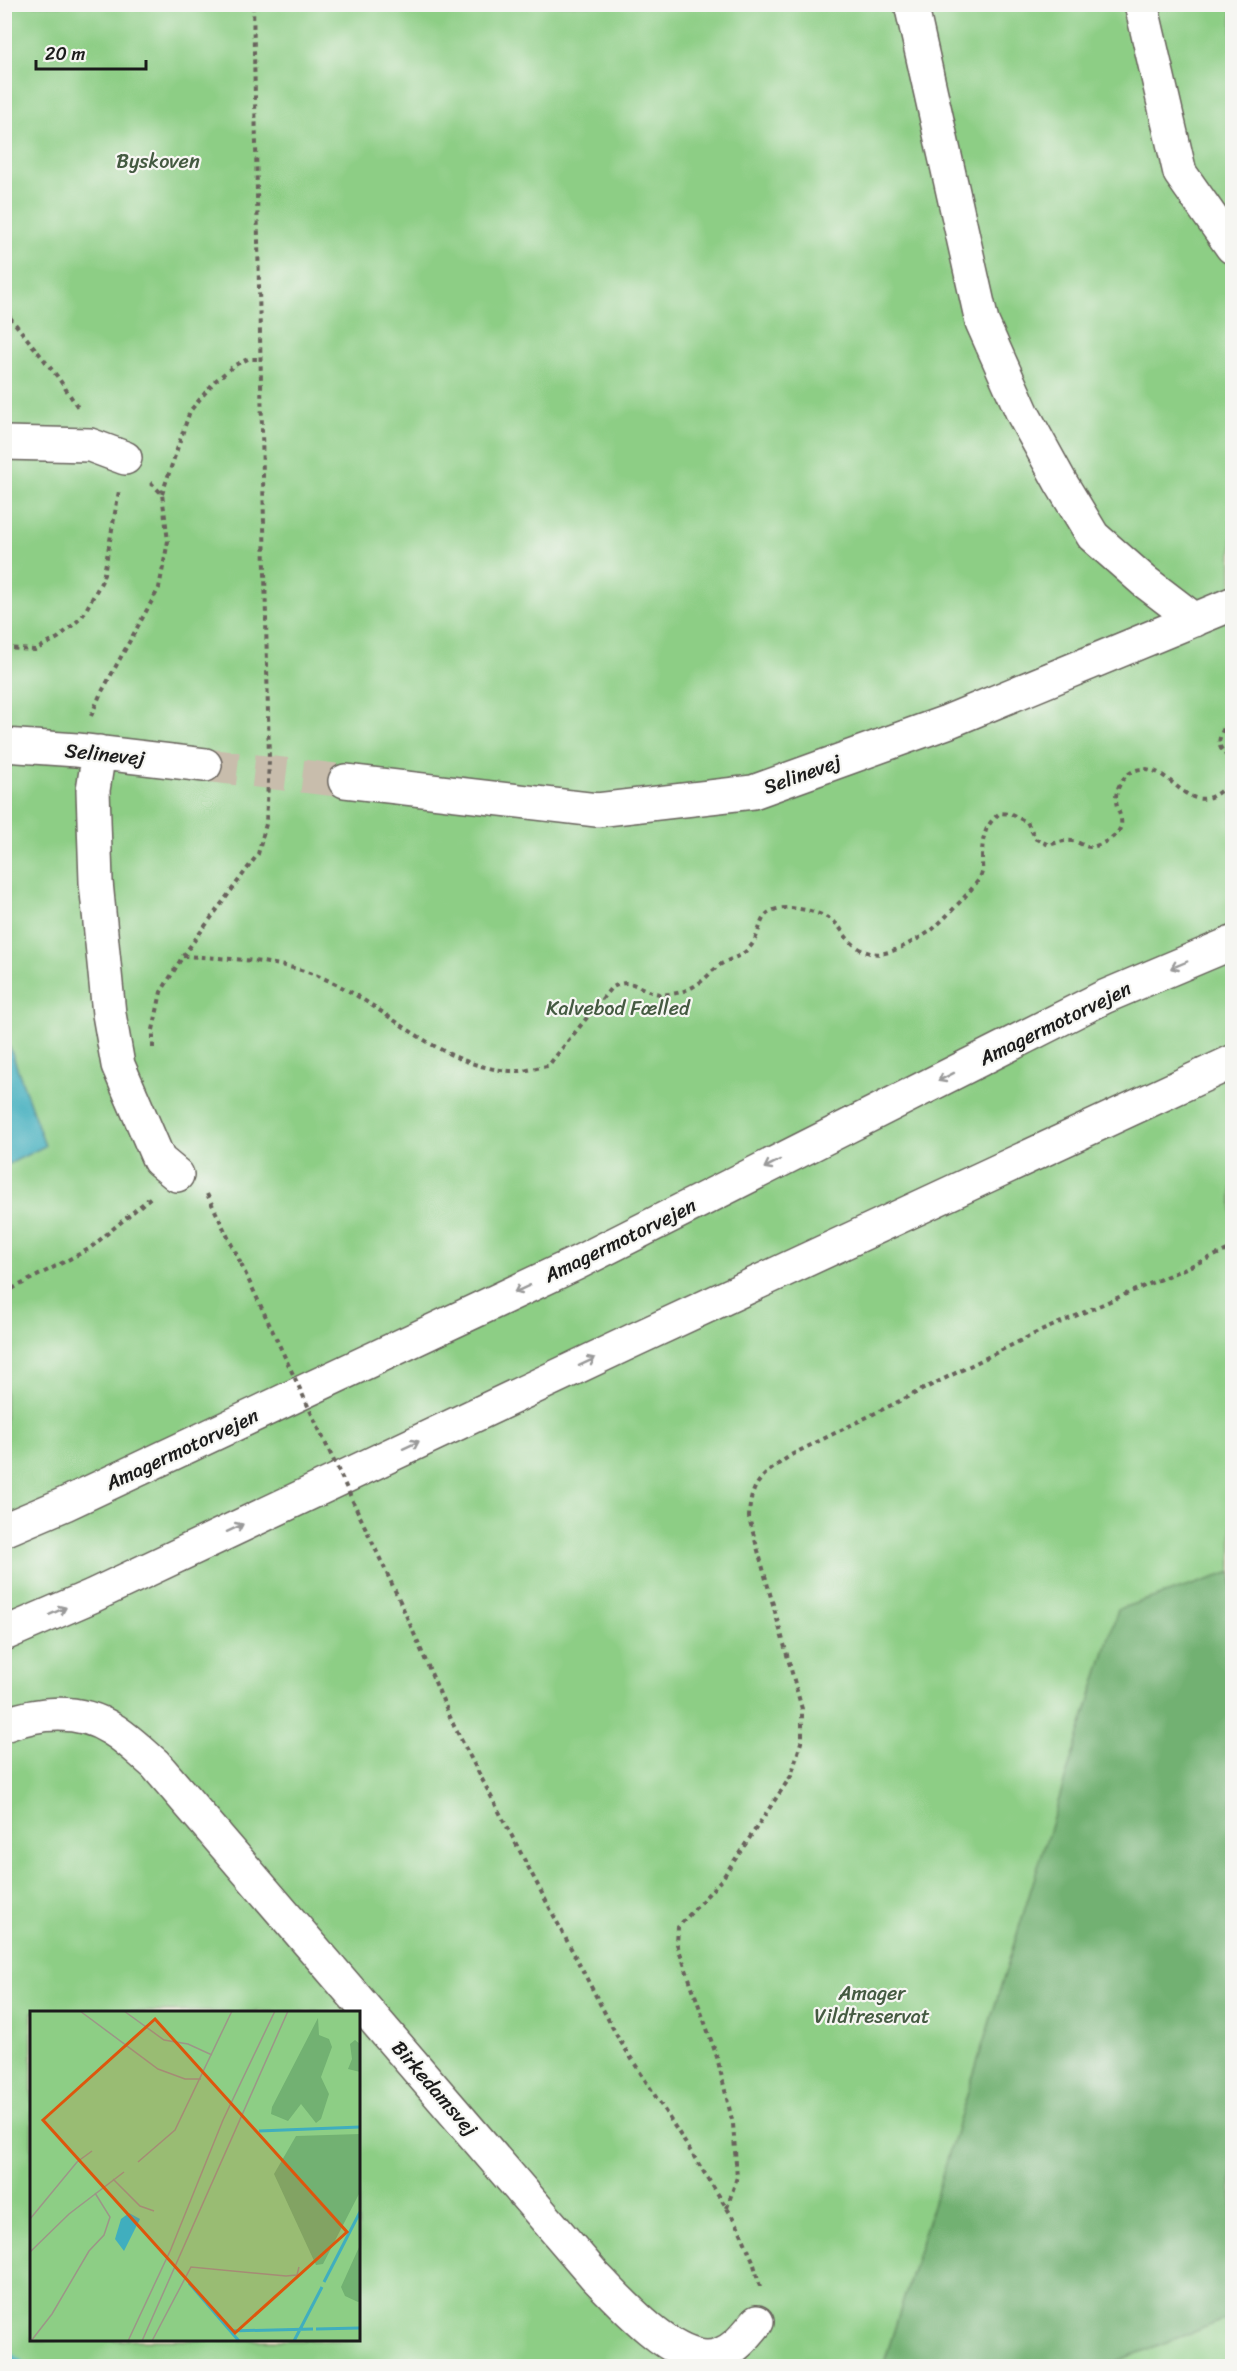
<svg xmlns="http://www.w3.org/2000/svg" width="1237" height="2371" font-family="Sriracha,sans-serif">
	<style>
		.green { fill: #8dce85; stroke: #547550; stroke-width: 1.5; fill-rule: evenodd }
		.forest { fill: #72b172; stroke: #476647; stroke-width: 1.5 }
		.water { fill: #40aebe; stroke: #2e656d; stroke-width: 1.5 }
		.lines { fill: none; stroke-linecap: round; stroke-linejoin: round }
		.stream { stroke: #40aebe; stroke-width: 10 }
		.minor-tunnel { stroke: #c8bdac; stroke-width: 33; stroke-dasharray: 33 16; stroke-linecap: butt }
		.minor-casing { stroke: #67625b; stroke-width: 36 }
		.highway-casing { stroke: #67625b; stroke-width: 36 }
		.path { stroke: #67625b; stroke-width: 4; stroke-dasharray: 4.5 4.5; stroke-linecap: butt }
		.minor { stroke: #fff; stroke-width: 33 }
		.highway { stroke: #fff; stroke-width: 33 }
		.path-bridge { stroke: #67625b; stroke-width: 4; stroke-dasharray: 4.5 4.5; stroke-linecap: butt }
		.oneway { stroke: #999 }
		.labels { text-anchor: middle; stroke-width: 4.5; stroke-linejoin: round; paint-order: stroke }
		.park-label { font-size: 20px; fill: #445a41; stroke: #f6f6f2 }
		.street-label { font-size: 20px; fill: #1c1c1c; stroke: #f6f6f2 }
		.inset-river { fill: none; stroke: #40aebe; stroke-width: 3 }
		.inset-road { fill: none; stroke: #9d9588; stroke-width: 1.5 }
		.view { fill: #de560d; fill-opacity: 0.15; stroke: #de560d; stroke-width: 3 }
		.inset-edge { fill: none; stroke: #1c1c1c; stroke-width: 3 }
	</style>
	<rect width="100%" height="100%" fill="#f6f6f2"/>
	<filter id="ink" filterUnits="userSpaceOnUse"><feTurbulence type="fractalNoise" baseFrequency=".0167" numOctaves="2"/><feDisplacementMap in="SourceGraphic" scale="12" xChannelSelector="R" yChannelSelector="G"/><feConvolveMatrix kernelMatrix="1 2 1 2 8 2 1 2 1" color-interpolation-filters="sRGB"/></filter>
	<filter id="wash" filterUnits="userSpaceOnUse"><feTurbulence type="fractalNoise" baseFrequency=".008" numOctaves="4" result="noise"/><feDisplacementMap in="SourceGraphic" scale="24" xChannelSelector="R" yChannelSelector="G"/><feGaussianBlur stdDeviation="1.35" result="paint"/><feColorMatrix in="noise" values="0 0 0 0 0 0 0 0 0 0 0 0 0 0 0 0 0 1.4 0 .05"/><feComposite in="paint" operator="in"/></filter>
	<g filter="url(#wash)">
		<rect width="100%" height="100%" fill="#f3e5d0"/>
		<path class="green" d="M5,5H1232V2366H5ZM32,2012H358V2340H32Z"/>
		<path class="forest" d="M1232,1572V2317L1104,2366H883L1118,1609Z"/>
		<path class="water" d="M5,1047L10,1048L45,1146L5,1166Z"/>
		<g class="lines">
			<path class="stream" d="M4,2353L21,2366"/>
		</g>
	</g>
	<g filter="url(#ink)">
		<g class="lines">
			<path class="minor-tunnel" d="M205,765L345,781"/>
			<g class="minor-casing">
				<path id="minor" d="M911,4L982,322L1023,414L1061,483L1093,536L1144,581L1195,620
					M1141,4L1180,173L1232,247
					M4,443L90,445L125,458
					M4,745L77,750L205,765
					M99,752L93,790L96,882L109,1014L118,1065L159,1160L177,1175
					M345,781L597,810L753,792L947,722L1232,604
					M4,1725C39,1712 79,1708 112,1729C127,1738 141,1752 155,1764L595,2276C621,2302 678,2369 719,2355C736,2349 746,2335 757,2322"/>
			</g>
			<g class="highway-casing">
				<path id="highway" d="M4,1530L65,1504L577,1263L1104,997L1232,943
					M4,1634L92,1596L634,1340L1232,1062"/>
			</g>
			<path class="path" d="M4,310L57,376L79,409
				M162,494L190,411L215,381L235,365L248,359H260
				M4,648L35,650L58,638L82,617L103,579L119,491
				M91,716L100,695L159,588L168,541L162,494L149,481
				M1232,726L1224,728C1215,745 1220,749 1232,761
				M183,956C228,959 276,959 318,976C387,1003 441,1073 521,1071C530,1070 539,1067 548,1066L610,989C632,974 639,992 661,994C675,995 688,991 699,983C708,977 714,968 723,963C732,958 740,957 747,950C767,932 751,907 791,908C804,909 823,913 834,922C840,926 843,934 848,939C865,957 881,957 902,947C912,942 924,936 933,929C943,920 977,886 981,875C983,871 982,865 982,861C982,841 983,826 1000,813L1011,814L1027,822L1036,839L1049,845C1059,842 1067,839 1076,842C1080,843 1085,847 1090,847C1098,847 1113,838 1118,832C1126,821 1117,812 1116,801C1115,786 1127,769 1143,769C1174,769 1187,816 1219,792C1224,788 1230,786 1232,780
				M153,1048V1030L161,992L183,956L258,854L266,824L269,761L253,4
				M207,1194L241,1264
				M4,1293L89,1249L151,1197
				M399,1599L454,1726L514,1840L617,2036L737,2224L753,2261L760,2287
				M727,2208L737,2177L733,2124L717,2057L677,1944L678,1927L722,1879L791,1776L802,1739V1709L749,1518C750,1481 763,1475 791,1455L1034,1334L1232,1248"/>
			<use href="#minor" class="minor"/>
			<use href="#highway" class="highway"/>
			<path class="path-bridge" d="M241,1264L399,1599"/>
		</g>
		<defs><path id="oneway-shaft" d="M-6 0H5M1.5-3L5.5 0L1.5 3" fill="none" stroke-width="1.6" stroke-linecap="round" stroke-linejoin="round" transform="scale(1.5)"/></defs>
		<g class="oneway">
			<use href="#oneway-shaft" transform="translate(1179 965) rotate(157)"/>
			<use href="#oneway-shaft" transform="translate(946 1077) rotate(153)"/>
			<use href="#oneway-shaft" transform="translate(772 1164) rotate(153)"/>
			<use href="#oneway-shaft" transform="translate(522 1289) rotate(155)"/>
			<use href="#oneway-shaft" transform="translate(587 1362) rotate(-25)"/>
			<use href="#oneway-shaft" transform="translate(411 1445) rotate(-25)"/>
			<use href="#oneway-shaft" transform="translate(235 1528) rotate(-25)"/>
			<use href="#oneway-shaft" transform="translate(58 1611) rotate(-24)"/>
		</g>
	</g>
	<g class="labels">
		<g class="park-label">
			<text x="158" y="168">Byskoven</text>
			<text x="618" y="1015">Kalvebod Fælled</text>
			<text x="872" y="2000">Amager<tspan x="872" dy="23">Vildtreservat</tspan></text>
		</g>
		<g class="street-label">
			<text transform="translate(105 754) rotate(6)" y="7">Selinevej</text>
			<text transform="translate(802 774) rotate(-20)" y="7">Selinevej</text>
			<text transform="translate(1055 1023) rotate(-26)" y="7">Amagermotorvejen</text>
			<text transform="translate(620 1240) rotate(-26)" y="7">Amagermotorvejen</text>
			<text transform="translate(182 1449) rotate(-25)" y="7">Amagermotorvejen</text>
			<text transform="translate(435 2088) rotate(49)" y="7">Birkedamsvej</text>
		</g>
	</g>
	<g transform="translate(30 2011)">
		<rect width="330" height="330" fill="#f3e5d0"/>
		<path d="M0,0H330V330H0Z" fill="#8dce85"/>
		<path d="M288,7L289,24L299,28L302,36L291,66L299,83L291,108L286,112L271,93L258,110L241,103L242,96ZM325,29L330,33V61L318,58L322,48L320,33ZM330,123V181L293,253L286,254L244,163L266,125ZM330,234V290L328,291L315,285L311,276Z" fill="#72b172"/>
		<path d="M99,202L110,208L94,240L85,228L91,208Z" fill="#40aebe"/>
		<path class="inset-river" d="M229,120L330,116M294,271L330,201M159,272L209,330M286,318L330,317M200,320L283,318M264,330L292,276"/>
		<path class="inset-road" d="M50,0L128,58L155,68H171M94,0L134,29L158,33L182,44M108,151L145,119L202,0M83,168L110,195L124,200M0,208L47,151L62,140M0,241L39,203L94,161M1,330L22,303L59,240L74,224L80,206L65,182M98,330L141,238L193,109L245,0M112,330L258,0M122,330L161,256L256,265L267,264L269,256"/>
		<path class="view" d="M125,8L317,221L205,322L13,109Z"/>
		<rect width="330" height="330" class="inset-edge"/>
	</g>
	<rect width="1237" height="2371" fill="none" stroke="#f6f6f2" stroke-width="24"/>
	<path d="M36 60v9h110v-9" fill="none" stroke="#1c1c1c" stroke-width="3"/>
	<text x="45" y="60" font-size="18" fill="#1c1c1c" stroke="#f6f6f2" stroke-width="4.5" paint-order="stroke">20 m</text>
</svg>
